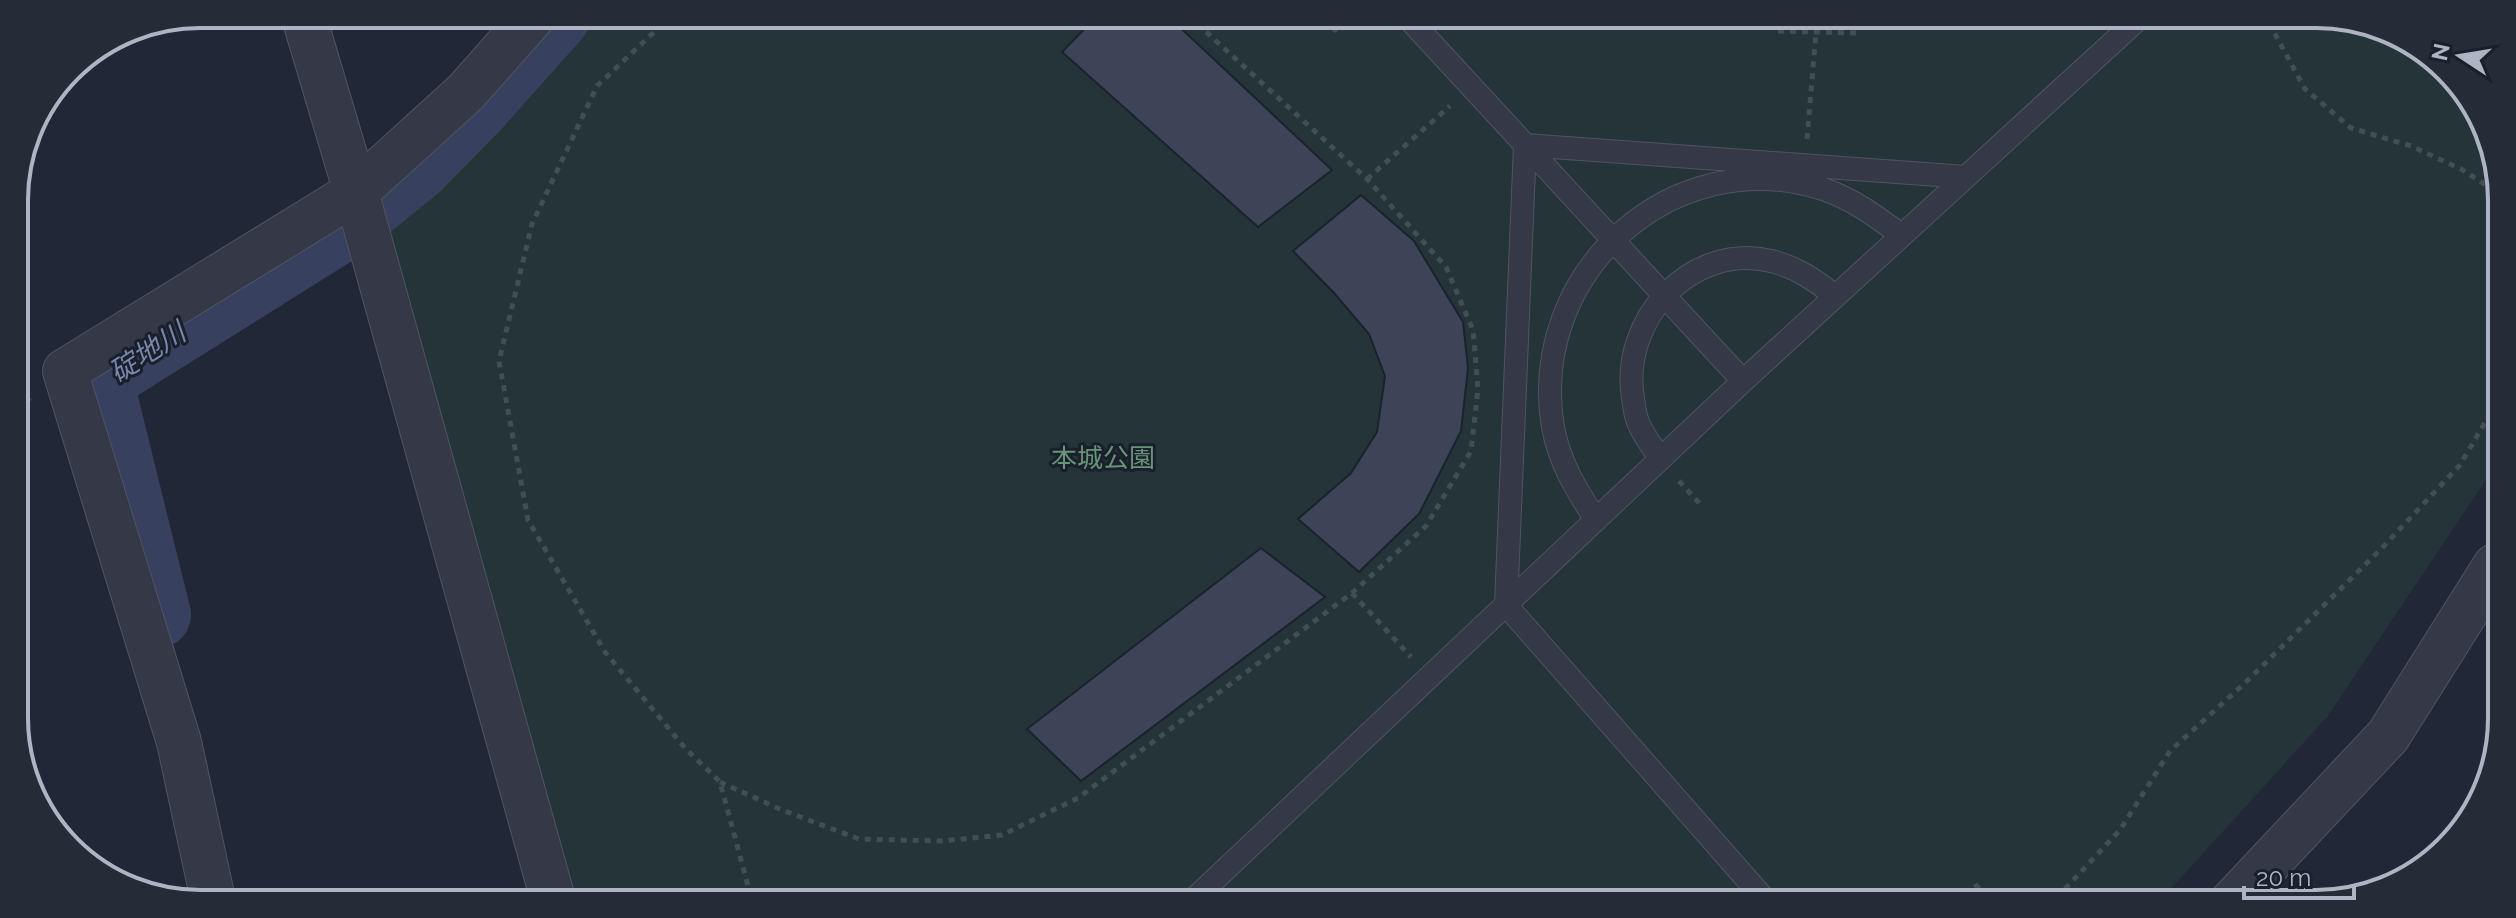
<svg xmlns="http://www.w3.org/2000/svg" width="2516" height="918" font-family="Raleway,'Noto Sans JP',sans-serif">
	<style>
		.green { fill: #243439 }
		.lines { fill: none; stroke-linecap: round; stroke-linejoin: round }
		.river { stroke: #37415f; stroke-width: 66 }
		.building { fill: #3d4457; stroke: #1c212e; stroke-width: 2 }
		.service-casing { stroke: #4f5462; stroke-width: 24 }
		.minor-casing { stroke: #4f5462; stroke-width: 46 }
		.path { stroke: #414f55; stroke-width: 5; stroke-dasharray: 6 6; stroke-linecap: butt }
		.service { stroke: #353947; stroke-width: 22 }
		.minor { stroke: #353947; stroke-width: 44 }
		.labels { text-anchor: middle; stroke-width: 6; stroke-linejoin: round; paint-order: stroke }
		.park-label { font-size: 26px; fill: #689378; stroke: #1a1f2c }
		.water-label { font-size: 28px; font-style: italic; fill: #7886ab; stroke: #1a1f2c }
		.rim { fill: none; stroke: #afb4c4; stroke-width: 4 }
	</style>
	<rect width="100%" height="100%" fill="#212737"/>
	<path class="green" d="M566,16L2375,24L2456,78L2500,176L2496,465L2327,717L2158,903L567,896L373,214L436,164Z"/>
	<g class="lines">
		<path class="river" d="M158,615L100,380L344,227L417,168L476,108L558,16"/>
	</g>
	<path class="building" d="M1095,18H1170L1332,170L1258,227L1062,52Z
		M1361,195L1414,241L1463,322L1468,368L1461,431L1419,514L1359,572L1298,519L1351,473L1377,432L1385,376L1369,334L1334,293L1293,251Z
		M1261,548L1325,597L1081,781L1027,729Z"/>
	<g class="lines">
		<g class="service-casing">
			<path id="service" d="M1409,19L1743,381
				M1660,459C1653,447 1643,435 1638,422C1635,415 1634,405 1633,398C1620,321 1690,242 1771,261C1796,267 1815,280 1835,296
				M1596,520C1577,491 1559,462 1553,427C1527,273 1673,141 1823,189C1853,199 1877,217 1901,235
				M1194,899L1743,381L2134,23
				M1766,901L1506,605L1525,145L1966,177"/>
		</g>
		<g class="minor-casing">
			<path id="minor" d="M303,14L356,192L552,896
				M212,895L179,742L65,371L356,192L466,92L534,15
				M2231,903L2388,736L2495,566"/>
		</g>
		<path class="path" d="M671,16L597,86L532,224L499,361L528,520L605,652L685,748L720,782L751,897
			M1323,19L1335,30L1344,19
			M1776,21V31L1857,33V21
			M2269,23L2305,89L2351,128L2411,146L2461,169L2500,194
			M1807,139L1816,32
			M1367,179L1450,106
			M16,409L31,397
			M1679,481L1700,504
			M1352,593L1411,657
			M720,782L782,810L859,839L942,841L1002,835L1078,798L1352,593L1426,526L1471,451L1478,389L1473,330L1446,267L1367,179L1191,18
			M1975,884L1991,902
			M2045,902L2063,891L2120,830L2170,751L2246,682L2381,549L2460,465L2497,402"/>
		<use href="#service" class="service"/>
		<use href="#minor" class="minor"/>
	</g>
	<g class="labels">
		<g class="park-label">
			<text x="1103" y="467">本城公園</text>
		</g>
		<g class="water-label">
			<text transform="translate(147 352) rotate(-33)" y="10">碇地川</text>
		</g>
	</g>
	<path d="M0 0H2516V918H0ZM200 28H2316A172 172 0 0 1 2488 200V718A172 172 0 0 1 2316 890H200A172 172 0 0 1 28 718V200A172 172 0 0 1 200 28Z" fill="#262b38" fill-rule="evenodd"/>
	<path class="rim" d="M200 28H2316A172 172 0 0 1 2488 200V718A172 172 0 0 1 2316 890H200A172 172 0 0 1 28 718V200A172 172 0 0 1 200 28Z"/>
	<g transform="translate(2460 56) rotate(282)" stroke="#1a1f2c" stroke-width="6" paint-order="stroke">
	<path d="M0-6L14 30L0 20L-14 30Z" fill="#afb4c4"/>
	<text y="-12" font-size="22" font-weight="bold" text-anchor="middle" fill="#afb4c4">N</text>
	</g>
	<path d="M2244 886v12h110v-12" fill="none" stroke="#afb4c4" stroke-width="4"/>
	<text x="2256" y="886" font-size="24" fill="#afb4c4" stroke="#1a1f2c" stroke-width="6" paint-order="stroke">20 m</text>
</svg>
